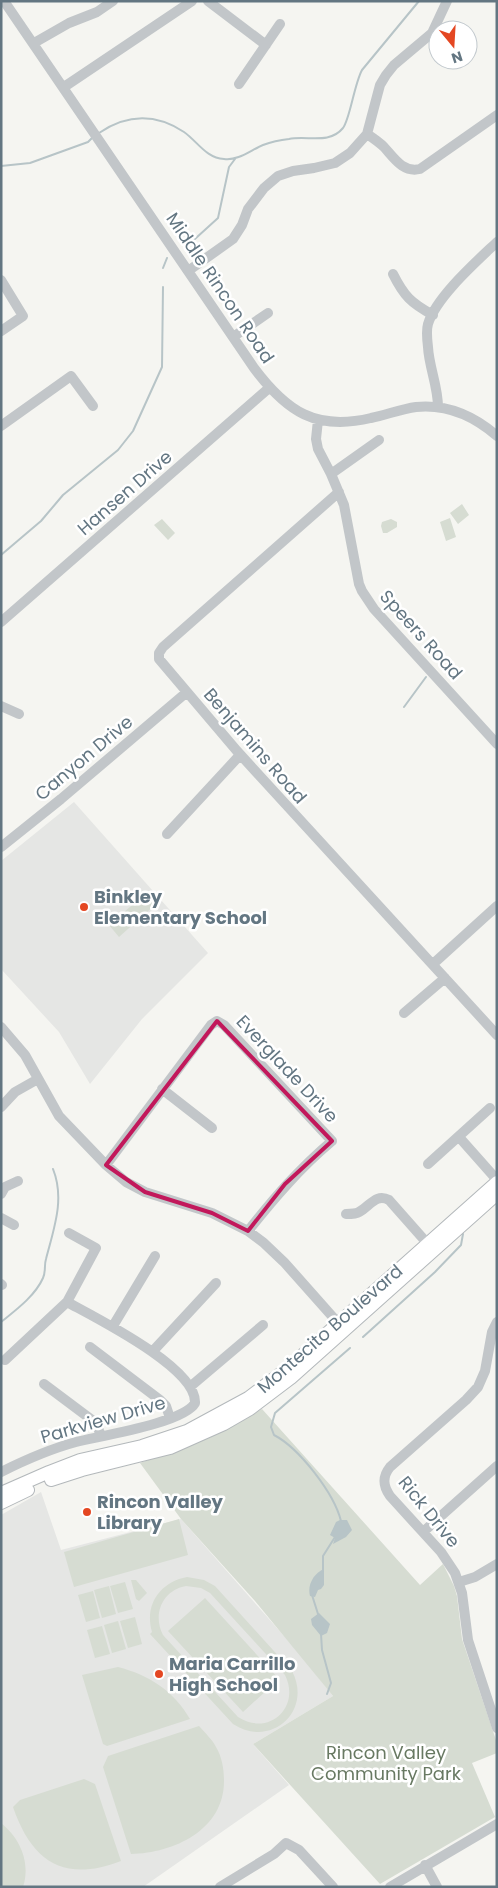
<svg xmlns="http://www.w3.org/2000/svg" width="498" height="1888" font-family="Poppins,sans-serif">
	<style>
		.built { fill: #e5e6e4 }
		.green { fill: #d6dcd2; fill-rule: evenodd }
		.water { fill: #b7c4c7 }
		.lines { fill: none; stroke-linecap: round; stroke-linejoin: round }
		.stream { stroke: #b7c4c7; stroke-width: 2 }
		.major-casing { stroke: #b3b8bb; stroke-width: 14 }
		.minor { stroke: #c2c6c9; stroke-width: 10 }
		.major { stroke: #fff; stroke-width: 12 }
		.marked { fill: none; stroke: #c2185b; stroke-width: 4; stroke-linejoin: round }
		.poi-dot { fill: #e44722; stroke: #fff; stroke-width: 2 }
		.labels { text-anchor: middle; stroke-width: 5; stroke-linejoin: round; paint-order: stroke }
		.street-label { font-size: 18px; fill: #637682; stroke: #fff }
		.poi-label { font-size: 18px; font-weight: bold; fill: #637682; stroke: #fff; text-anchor: start }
		.park-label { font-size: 18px; fill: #687962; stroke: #fff }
	</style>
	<rect width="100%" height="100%" fill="#f5f5f1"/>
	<path class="built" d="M74,802L208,953L142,1019L90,1084L59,1032L1,969V861Z
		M41,1492L61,1550L181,1519L299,1653L333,1696L253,1744L289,1785L143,1887H1V1515Z"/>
	<path class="green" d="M462,504L469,515L458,524L450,513Z
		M450,518L456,537L446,541L440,522Z
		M162,519L175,533L168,540L154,525Z
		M391,519L397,522V527L387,533H383L381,526L382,522Z
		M145,894L156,904L119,937L109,925Z
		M262,1409L420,1585L443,1564L454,1586L457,1596L462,1639L497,1743V1753L472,1763L495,1817L380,1884L253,1744L333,1696L255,1601L181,1519L140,1463L209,1438Z
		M179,1519L188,1555L74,1587L64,1552Z
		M187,1577L204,1580L215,1586L292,1671C313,1711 271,1749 233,1724L150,1634L152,1632C144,1605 160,1582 187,1577ZM186,1586L201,1588L210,1593L285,1675C301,1707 269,1737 238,1717L163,1635C152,1614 163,1590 186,1586Z
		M131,1580H136L147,1593L139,1601L136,1599Z
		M125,1582L133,1609L118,1613L110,1586Z
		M109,1586L116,1614L102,1618L94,1590Z
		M93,1591L100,1618L86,1622L78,1595Z
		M205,1598L279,1679L243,1712L168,1631Z
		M135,1617L142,1644L128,1648L120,1621Z
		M118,1621L126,1649L112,1653L104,1625Z
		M102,1626L110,1654L95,1658L87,1630Z
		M118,1667C149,1675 174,1691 190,1719L107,1746L103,1744L82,1675Z
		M199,1726C205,1733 212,1739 216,1747C222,1757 224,1769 224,1781C224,1830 174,1853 131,1854L103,1767L108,1756Z
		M84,1779L95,1784L121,1861C64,1883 32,1862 13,1807L20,1800Z
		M1,1823C20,1838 31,1863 23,1887H1Z"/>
	<path class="water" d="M340,1520H347L352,1530L346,1537L333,1544L335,1538L330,1535L336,1522Z
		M324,1569V1585L321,1589L318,1590L315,1597L310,1596C307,1585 314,1573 324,1569Z
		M319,1613L330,1624L327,1633L321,1636L312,1625L311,1619Z"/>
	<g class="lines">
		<path class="stream" d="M99,133C127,114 155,113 184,132C198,142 206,158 224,159C238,161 251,150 263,145C271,142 280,140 289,139C307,135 329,145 343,128C350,119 354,85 362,70L419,1
			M1,166L30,163L88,142L93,137
			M185,248L218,218L229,167L235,159
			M163,268L167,258
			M1,555L41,521L63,495L118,450L133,431L162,367L163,287
			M404,707L426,677
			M1,1322C16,1310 35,1296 43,1278C46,1272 44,1265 46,1259C54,1228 65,1199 53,1169
			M363,1337L435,1272L461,1245L463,1234
			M341,1521C334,1493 299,1448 274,1435L271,1427L275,1413L350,1348
			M323,1571V1556L335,1537
			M312,1595L318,1614
			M321,1634L322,1650L331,1683L327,1694"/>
		<g class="major-casing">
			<path id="major" d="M51,1480L82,1470L170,1448L224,1424L250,1409L291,1378L497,1194
				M1,1493L49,1472L80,1460L142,1446L187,1431L248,1398L288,1368L497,1182
				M1,1503L28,1490"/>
		</g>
		<path class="minor" d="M4,1L254,368C287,412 316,431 371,418C386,415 401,409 416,407C446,404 474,416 497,436
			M208,1L266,45
			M34,43L69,23L97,12L113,1
			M239,84L280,24
			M64,87L192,1
			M367,134C373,138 379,142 384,147C394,158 403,173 420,169L497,115
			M188,271L233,239L242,225L248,209L264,188L278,176L293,171L314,168L335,163L350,153L367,134L380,85L386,75L394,65L432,33L447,1
			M393,274C404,296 411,303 433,315
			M1,280L23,316L1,331
			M233,337L268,313
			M438,407C438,386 429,367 428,347C427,339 426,331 428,324C436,297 477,261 497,242
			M318,420L316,439L318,449L331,474L344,505L359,584L362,591L374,609L497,744
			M1,426L71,376L93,406
			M331,474L379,440
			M339,492L163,647L159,653V659L237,751L497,1035
			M1,622L269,388
			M1,706L19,714
			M167,834L240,755
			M1,847L61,799L187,692
			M433,964L497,906
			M404,1013L445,978
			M1,1027L25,1055L59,1116L106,1165L126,1182L145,1192L212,1213L248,1231L264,1243L284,1262L339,1324
			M162,1089L212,1128
			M1,1107L15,1092L38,1079
			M459,1137L497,1180
			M428,1164L490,1108
			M106,1165L211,1025L217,1021L224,1025L332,1141C299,1169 275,1197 248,1231
			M1,1194L5,1187L18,1181
			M346,1214C350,1214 356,1214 359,1212C370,1206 376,1193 389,1200L427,1243
			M1,1218L14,1225
			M1,1284L2,1285
			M497,1322L492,1332L485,1371L478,1387L466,1400L390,1467C382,1477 383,1486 390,1496L441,1552L455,1573L462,1593L468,1640L497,1728
			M113,1326L155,1256
			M90,1347L160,1400L166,1406L170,1418
			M153,1351L216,1283
			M5,1360L67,1302L96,1248L69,1233
			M44,1384L96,1423L101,1436
			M191,1386L263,1325
			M1,1472C25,1460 50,1449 76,1442C99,1436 184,1423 195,1403C197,1368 96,1318 67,1302
			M423,1532L497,1466
			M459,1582L475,1577L497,1564
			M425,1865L437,1887
			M220,1887L274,1854L286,1843L299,1850L333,1887
			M390,1887L497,1824"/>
		<use href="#major" class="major"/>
	</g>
	<path class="marked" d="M217,1021L332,1141L285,1184L248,1231L212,1213L145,1192L106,1165Z"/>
	<g class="poi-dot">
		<circle cx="84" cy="907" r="5"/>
		<circle cx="87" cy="1512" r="5"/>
		<circle cx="159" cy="1674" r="5"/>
	</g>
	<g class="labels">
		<g class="street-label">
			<text transform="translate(220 288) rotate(56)" y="6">Middle Rincon Road</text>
			<text transform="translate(125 493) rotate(-41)" y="6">Hansen Drive</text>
			<text transform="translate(421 635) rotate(48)" y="6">Speers Road</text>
			<text transform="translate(255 746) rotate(49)" y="6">Benjamins Road</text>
			<text transform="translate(84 758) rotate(-40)" y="6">Canyon Drive</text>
			<text transform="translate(287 1069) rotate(47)" y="6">Everglade Drive</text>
			<text transform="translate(330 1329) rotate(-41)" y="6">Montecito Boulevard</text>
			<text transform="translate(103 1420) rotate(-16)" y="6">Parkview Drive</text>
			<text transform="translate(429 1512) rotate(51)" y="6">Rick Drive</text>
		</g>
		<g class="poi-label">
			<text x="94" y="903">Binkley<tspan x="94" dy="21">Elementary School</tspan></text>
			<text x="97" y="1508">Rincon Valley<tspan x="97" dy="21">Library</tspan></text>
			<text x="169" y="1670">Maria Carrillo<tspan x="169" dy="21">High School</tspan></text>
		</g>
		<g class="park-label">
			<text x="386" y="1759">Rincon Valley<tspan x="386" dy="21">Community Park</tspan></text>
		</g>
	</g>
	<rect width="498" height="1888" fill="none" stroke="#637682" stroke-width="5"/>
	<g transform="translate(453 45) rotate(162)"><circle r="24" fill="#ffffff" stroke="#c1c8cd"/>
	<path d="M0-4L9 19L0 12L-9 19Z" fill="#e44722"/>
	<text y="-8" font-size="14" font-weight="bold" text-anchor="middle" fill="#637682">N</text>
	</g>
</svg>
